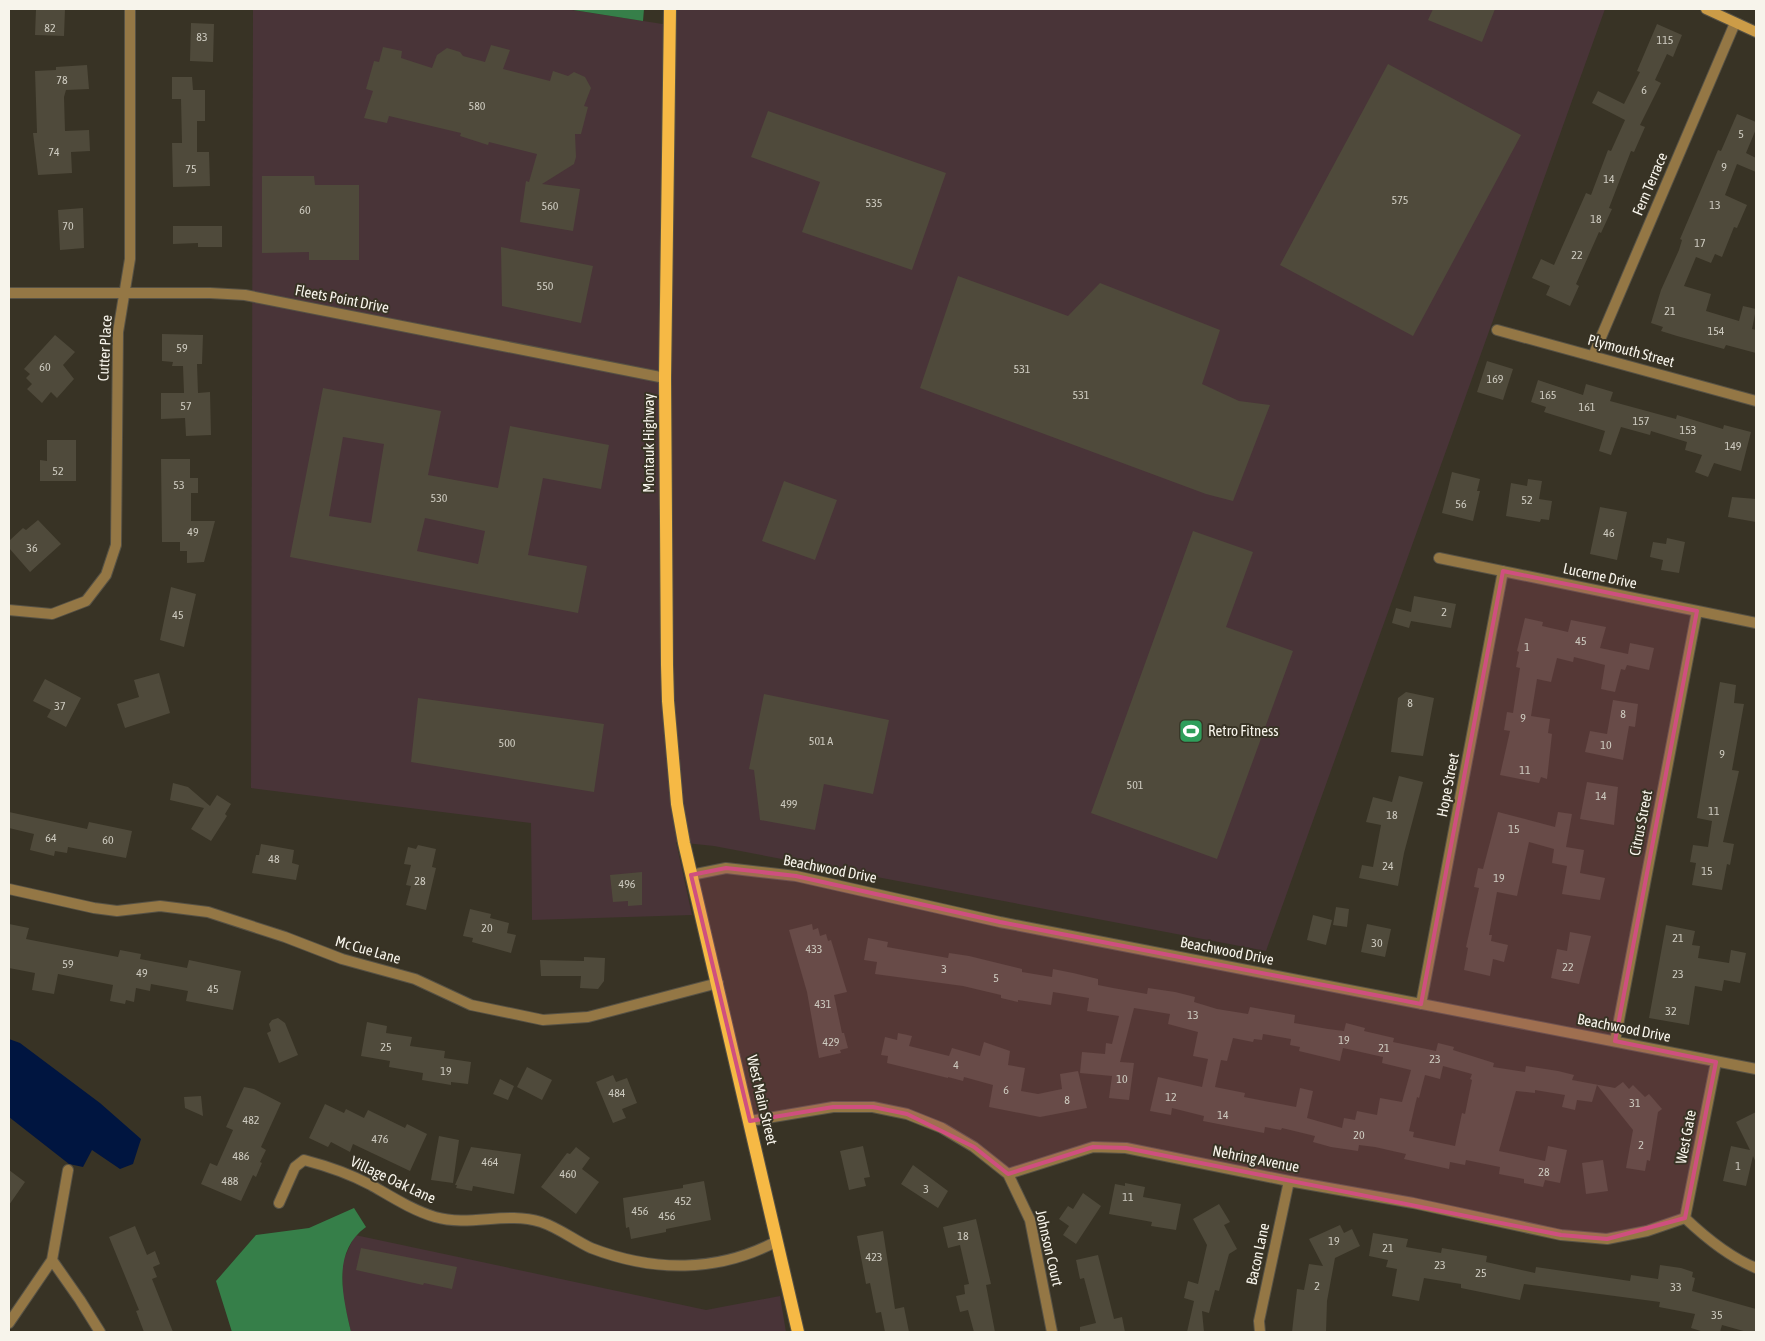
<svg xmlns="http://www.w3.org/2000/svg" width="1765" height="1341" font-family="'Asap Condensed',sans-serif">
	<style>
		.commercial { fill: #493438 }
		.forest { fill: #367f49 }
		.water { fill: #001540 }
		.building { fill: #4f4a3b; fill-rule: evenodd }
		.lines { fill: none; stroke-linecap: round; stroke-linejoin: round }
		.street-casing { stroke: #575245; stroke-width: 12 }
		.secondary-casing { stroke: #575245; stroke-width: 12 }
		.primary-casing { stroke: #575245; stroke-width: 14 }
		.street { stroke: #947745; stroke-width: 10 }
		.secondary { stroke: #cc9c47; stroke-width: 10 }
		.primary { stroke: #f6b945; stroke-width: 12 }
		.marked { fill: #cf4f7f; fill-opacity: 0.2; stroke: #cf4f7f; stroke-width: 4; stroke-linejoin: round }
		.labels { text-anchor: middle; stroke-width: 4; stroke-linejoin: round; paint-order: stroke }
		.number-label { font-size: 12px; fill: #cdcabf }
		.street-label { font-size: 15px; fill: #f7f4eb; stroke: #383325 }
		.poi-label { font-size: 15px; fill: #f7f4eb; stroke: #383325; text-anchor: start }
	</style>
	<rect width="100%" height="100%" fill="#383325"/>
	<path class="commercial" d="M253,9H566L669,25L671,9H1605L1266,951L714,846L676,842L692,915L532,920L531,823L251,788Z
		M355,1235L706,1310L780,1296L786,1332H351L343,1298L342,1263Z"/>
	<path class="forest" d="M567,9H644L643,21Z
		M354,1208L366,1227C331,1252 343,1297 351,1332H232L216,1281L256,1235L309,1228Z"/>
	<path class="water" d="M9,1039L20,1043L100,1103L141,1139L133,1164L120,1169L92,1150L83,1167L69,1164L9,1117Z"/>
	<path class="building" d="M36,9H65L64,36L35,35Z
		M1433,9H1495L1482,42L1428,20Z
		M191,23L214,24L213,62L190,61Z
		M1657,24L1682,35L1673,57L1667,54L1655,80L1661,83L1640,125L1645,127L1634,152L1631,151L1609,208L1612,209L1601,233L1599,232L1576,284L1579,286L1570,306L1546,295L1550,286L1532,278L1541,259L1554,265L1586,193L1591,195L1608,150L1611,151L1625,120L1592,103L1598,91L1624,104L1640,72L1637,71Z
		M491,45L510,50L503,69L550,81L553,71L568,76L574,72L585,77L591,88L584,106L588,107L581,134H575L576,157L574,164L542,184L580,189L573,231L520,222L526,181L529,182L537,154L489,142L488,145L460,136L461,133L389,116L387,123L364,118L373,91L366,89L374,61L379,62L383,47L402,51L401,58L432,68L437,55L447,48L460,52L463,56L485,62Z
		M1388,64L1521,135L1413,336L1280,265Z
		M87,65L89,89L66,90L64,97L65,131L89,130L90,151L71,152L72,173L38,175L33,133H37L35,71L56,70V67Z
		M172,77H192L193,90H205V121H197V152H209L210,186L173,187L172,143H182L181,99H172Z
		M768,111L946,173L912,270L802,232L820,182L751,157Z
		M1737,114L1756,122V129L1746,153L1756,158V172L1737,164L1725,195L1747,205L1737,228L1734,227L1722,257L1715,254L1711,263L1696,257L1684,286L1711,294L1706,311L1739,321L1743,306L1756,309L1752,329L1756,330V353L1726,345L1724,349L1677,336L1661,331L1663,327L1651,323L1661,290L1679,250L1682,240L1680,239L1718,150L1721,151Z
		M262,176H314L315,185H359V260H309V252L262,253Z
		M83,208L84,248L60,250L58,210Z
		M173,226H222V247H198V243L173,244Z
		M501,247L593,266L581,323L502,306Z
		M958,276L1068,316L1100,283L1220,330L1202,384L1239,401L1270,405L1233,501L1206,494L920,388Z
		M162,334L203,335L202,364H197L198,393L210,392L211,435L186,436L185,418L161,419V393H184L183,366H172L173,362L162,361Z
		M55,335L75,352L63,365L74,379L57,398L51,392L42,403L27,389L32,384L26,378L30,374L24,369Z
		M1487,361L1513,369L1503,400L1477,392Z
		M1538,380L1583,395L1586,384L1613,392L1610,401L1676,419L1677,415L1723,429L1724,425L1751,432L1741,471L1714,463L1708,477L1695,472L1702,455L1685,450L1687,442L1651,431L1650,435L1621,427L1611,455L1599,451L1605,431L1544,412L1546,407L1531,402Z
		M323,388L441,411L428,475L498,488L510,426L609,445L601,489L543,478L528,555L587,566L578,613L290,557ZM343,437L384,444L371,523L329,516ZM425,518L485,531L478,564L417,551Z
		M47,440H76V481H40V460L47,461Z
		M161,459H190V478H198V493H191V521H215L204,562L187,563V551H180V542H162Z
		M1452,472L1480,479L1477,491H1480L1473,521L1442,513Z
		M1528,479L1542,481L1539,499L1552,501L1549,520L1541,519L1540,522L1506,516L1511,483L1527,486Z
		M784,481L837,500L815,560L762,541Z
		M1732,497L1756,499V522L1728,517Z
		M1600,507L1627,512L1617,560L1590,554Z
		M38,520L61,544L30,572L9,548V541L23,528L26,530Z
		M1193,531L1253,552L1226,627L1293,651L1217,859L1091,813Z
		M1667,538L1685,542L1679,573L1661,570L1663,560L1650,557L1653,542L1666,544Z
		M171,587L196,594L184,647L160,640Z
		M1414,596L1456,604L1451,628L1411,621L1409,628L1392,623L1396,608L1411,612Z
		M1525,618L1543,622L1542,626L1568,632L1571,620L1606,627L1600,648L1628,654L1630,643L1654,648L1649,670L1627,665L1625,670L1621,669L1615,692L1601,689L1605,665L1574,657L1573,662L1557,658L1551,682L1537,679L1531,716L1550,719L1548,733L1552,734L1547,779L1541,777L1539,783L1500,775L1510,731L1504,730L1507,712L1513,713L1520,668L1516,667L1519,652L1517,651Z
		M159,673L170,713L125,728L117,704L139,697L134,680Z
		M45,679L81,698L66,727L47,717L51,710L33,701Z
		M1720,682L1736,685L1734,703L1744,704L1732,770L1739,771L1723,842L1734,844L1730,865L1727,864L1722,890L1692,885L1696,863L1690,862L1693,845L1708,847L1712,821L1697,818Z
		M1406,692L1434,698L1423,756L1391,752L1398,698Z
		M764,694L889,720L873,794L824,784L815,830L760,820L754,770L749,769Z
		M418,698L604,724L594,792L411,762Z
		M1613,700L1638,704L1635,727L1629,726L1623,760L1585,752L1590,731L1607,734Z
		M1399,776L1423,782L1404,853L1398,886L1359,878L1362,865L1373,867L1381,825L1366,822L1373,797L1392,802Z
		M1587,782L1618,787L1614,825L1580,819Z
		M173,783L188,787L210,806L217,795L231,804L225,814L227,816L211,841L191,829L204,808L170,800Z
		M9,812L87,829L89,822L132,831L126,858L68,847L67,853L55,851L54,856L30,850L34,834L9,828Z
		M1498,812L1555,827L1558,812L1572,814L1566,847L1584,850L1580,873L1605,878L1600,900L1562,894L1567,866L1552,863L1554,849L1529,842L1517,896L1497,892L1489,935H1492L1491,941L1508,945L1504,962L1493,959L1490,976L1464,970L1468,948L1466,947L1479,888L1474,887L1478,868L1483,869Z
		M261,844L294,850L292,863L299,865L296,880L252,873L256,855H259Z
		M418,845L436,849L432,867L436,868L426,910L406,905L411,886L406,885L411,865L404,864L408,847L416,849Z
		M642,872V905L628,906V901L613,902L610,875Z
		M1336,907L1349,909L1347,927L1333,925Z
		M470,909L491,914L490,918L509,923L507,933L516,935L511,953L472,942L473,938L463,936Z
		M1313,915L1332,920L1326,945L1307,940Z
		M9,924L29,928L26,939L118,957L120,950L141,954L140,959L187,968L189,960L241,971L233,1010L186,1001L188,991L151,984L150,991L136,988L134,1002L126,1000L125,1004L110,1001L113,985L58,974L54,994L32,990L35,973L9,968Z
		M812,924L813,930L818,928L820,936L826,934L828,941L831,940L847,992L834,995L842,1033H844L848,1048L840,1050L841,1053L819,1058L807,992L789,930Z
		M1367,924L1391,929L1385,957L1361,952Z
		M1666,925L1695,931L1692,945L1700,946L1698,958L1729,963L1731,950L1746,953L1740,983L1724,980L1722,991L1695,986L1689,1025L1649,1018Z
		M1570,932L1591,936L1579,984L1551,978L1557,949L1567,951Z
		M868,938L888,942L887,947L948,958L949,953L969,956L1022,969V972L1052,977L1053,969L1073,973L1098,979V985L1113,988L1147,994L1148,988L1175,992L1195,997L1194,1002L1217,1009L1248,1014L1250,1007L1295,1015L1294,1023L1328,1029L1344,1031L1346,1023L1365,1028L1364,1031L1394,1038L1393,1042L1436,1051L1438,1043L1454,1047L1453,1050L1494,1063L1493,1067L1525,1072L1526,1066L1558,1071L1574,1075L1572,1080L1615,1088L1623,1082L1629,1089L1633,1085L1645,1097L1649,1094L1662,1109L1658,1112L1650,1161L1647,1160L1645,1171L1626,1168L1633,1130L1597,1085L1592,1102L1577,1100L1575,1110L1562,1107L1565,1095L1535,1090V1093L1516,1091L1499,1151L1545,1161L1548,1146L1567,1150L1560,1183L1545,1180L1543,1187L1524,1183V1179L1499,1174L1500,1167L1466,1160L1465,1165L1450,1162L1449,1169L1404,1159L1406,1154L1375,1147L1359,1145L1358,1151L1331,1147L1313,1142L1315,1136L1282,1128L1281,1130L1265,1127L1264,1133L1203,1121L1204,1116L1172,1108L1171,1115L1150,1111L1158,1077L1202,1087L1208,1059L1193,1056L1198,1032L1168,1024L1170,1014L1134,1008L1120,1062L1134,1063L1129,1100L1109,1098L1112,1076L1080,1073L1082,1052L1105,1054L1106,1043L1112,1044L1119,1016L1087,1011L1089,998L1053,992L1051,1005L1018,1000V1002L1001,998V995L963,986L875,974L877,962L864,960ZM1263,1034L1291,1039L1290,1045L1300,1047L1299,1051L1340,1061L1343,1048L1383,1057L1382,1063L1411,1070L1402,1102L1380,1098L1377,1115L1357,1111L1355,1120L1344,1118L1342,1128L1307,1118L1313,1091L1300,1088L1296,1107L1244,1097L1245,1093L1215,1087L1221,1060L1227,1061L1233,1038L1253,1042L1254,1039L1262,1040ZM1443,1066L1472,1074L1470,1079L1472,1080L1465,1114L1462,1113L1455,1146L1413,1137L1414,1132L1409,1131L1417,1097L1419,1098L1425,1075L1440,1079Z
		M584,957L605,958L604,981L598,989L580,988L581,976H541L540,960L584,961Z
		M278,1018L285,1023L298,1055L279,1063L267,1033L271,1031L269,1024L272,1020Z
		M367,1022L387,1026L386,1033L412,1037L410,1046L445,1051L444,1058L471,1062L468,1084L451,1082V1085L422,1080L423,1073L389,1067L390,1061L361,1056Z
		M898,1033L912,1036L909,1046L949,1056L952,1048L980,1056L984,1042L1010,1051L1008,1065L1025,1068L1021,1091L1038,1094L1062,1089L1060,1074L1078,1071L1087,1108L1040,1117L989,1107L993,1085L964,1077L963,1081L948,1077V1078L887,1063L888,1056L881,1055L885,1037L897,1040Z
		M527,1067L552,1080L542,1100L517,1087Z
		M613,1075L616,1082L627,1078L637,1103L622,1109L626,1118L613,1123L596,1082Z
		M500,1079L514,1086L508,1100L493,1094Z
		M244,1087L254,1089L281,1103L261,1147L266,1150L260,1162L262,1163L256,1177L253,1175L241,1201L201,1184L210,1163L217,1166L233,1130L226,1127Z
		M201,1096L203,1116L185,1108L184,1097Z
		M325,1104L344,1113L346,1109L364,1118L368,1110L405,1128L407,1124L427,1134L410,1171L353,1144L350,1152L331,1142L328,1147L309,1138Z
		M1756,1112V1163L1753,1156L1746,1186L1723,1181L1731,1146L1750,1150L1736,1122Z
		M439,1136L459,1140L453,1183L431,1180Z
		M863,1146L870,1177L864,1178L866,1186L849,1190L840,1151Z
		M471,1147L521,1154L514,1194L473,1186L472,1191L456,1188L457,1185H455Z
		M576,1147L590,1158L582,1169L599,1182L576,1214L541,1187L567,1153L570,1154Z
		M1603,1160L1608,1191L1586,1194L1582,1163Z
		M913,1165L948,1191L938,1208L901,1184Z
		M9,1170L25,1182L9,1205Z
		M704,1181L711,1220L666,1229V1232L631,1239L629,1227L626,1228L623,1198L683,1188V1185Z
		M1125,1183L1145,1187L1143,1197L1181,1204L1176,1230L1151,1226L1152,1222L1109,1214L1115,1184L1125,1186Z
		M1083,1193L1101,1206L1076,1244L1063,1235L1069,1226L1059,1219L1068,1206L1073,1209Z
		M1219,1204L1230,1222L1224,1225L1237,1249L1229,1254L1219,1291L1215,1290L1209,1313L1202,1311L1204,1332H1187L1194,1301L1184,1298L1188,1281L1198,1284L1207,1245L1193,1219Z
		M976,1219L991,1284L986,1285L995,1332H974L968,1310L960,1312L956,1296L965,1294L964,1285L969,1284L960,1245L948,1248L943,1227Z
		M1340,1225L1344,1233L1352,1229L1360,1246L1335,1258L1327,1301L1326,1332H1292L1297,1289L1304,1290L1309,1264L1323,1266L1309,1239Z
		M135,1226L147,1255L155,1251L160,1264L153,1267L157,1277L152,1279L173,1332H144L136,1311L139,1310L109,1237Z
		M883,1231L895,1309L904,1307L909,1332H885L881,1312L876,1313L870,1283L866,1284L857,1236Z
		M1373,1233L1408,1239L1406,1247L1441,1253L1442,1248L1487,1256L1486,1262L1535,1273L1536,1267L1630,1281L1631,1275L1658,1279L1660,1265L1681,1268L1693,1272L1692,1277L1695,1278L1692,1291L1756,1309V1332H1747L1722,1325L1720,1332H1704L1691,1328L1695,1314L1659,1307L1660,1302L1524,1284L1520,1300L1461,1288V1284L1424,1278L1419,1301L1392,1296L1397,1269L1386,1267L1388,1260L1369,1256Z
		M361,1248L457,1267L452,1289L424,1283L423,1285L356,1270Z
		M1098,1255L1114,1319L1122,1317L1125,1332H1080V1327L1096,1323L1084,1278L1080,1279L1076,1260Z"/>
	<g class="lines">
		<g class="street-casing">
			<path id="street" d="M9,293H210L245,295L665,378
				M1497,330L1756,401
				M1593,356L1735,23
				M1439,558L1756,623
				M9,610L52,614L86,601L106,575L116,545L118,332L130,259V9
				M691,875L726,868L796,876L1000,922L1756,1069
				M9,889L94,908L117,911L160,906L208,912L285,937L342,959L415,979L471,1005L543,1020L588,1017L718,983
				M1421,1004L1503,571
				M1615,1041L1697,611
				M750,1121L833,1107H873L907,1114L942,1128L974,1147L1008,1174L1030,1220L1052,1332
				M1008,1174L1093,1147L1126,1148L1289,1181L1413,1203L1561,1235L1607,1239L1647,1231L1685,1218
				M279,1203L295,1167L304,1160C327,1166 350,1174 371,1185C392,1197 412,1210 435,1217C470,1227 506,1211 541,1222C559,1228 574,1240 591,1248C653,1272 718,1273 777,1241
				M1685,1218L1716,1062
				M1685,1218C1706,1238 1729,1257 1756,1268
				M52,1260L80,1300L100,1332
				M9,1323L52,1260L68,1170
				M1260,1332L1259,1321L1289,1181"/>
		</g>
		<g class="secondary-casing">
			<path id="secondary" d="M1706,9L1756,32"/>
		</g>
		<g class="primary-casing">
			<path id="primary" d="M670,9L665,378L667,665L668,701L677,804L684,843L798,1332"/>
		</g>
		<use href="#street" class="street"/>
		<use href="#secondary" class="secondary"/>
		<use href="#primary" class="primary"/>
	</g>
	<path class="marked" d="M1503,571L1697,611L1615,1041L1716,1062L1685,1218L1607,1239L1561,1235L1126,1148L1093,1147L1008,1174L974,1147L907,1114L873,1107H833L750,1121L691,875L726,868L796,876L1000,922L1421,1004Z"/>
	<defs>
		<g id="stadium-square" transform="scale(1.25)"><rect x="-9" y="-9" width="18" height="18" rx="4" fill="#2e9e5b" stroke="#383325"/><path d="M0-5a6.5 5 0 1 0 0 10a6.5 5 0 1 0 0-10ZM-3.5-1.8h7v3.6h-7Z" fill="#fff"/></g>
	</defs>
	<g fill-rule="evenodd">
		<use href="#stadium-square" x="1191" y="731"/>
	</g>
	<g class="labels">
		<g class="number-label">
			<text x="50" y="32">82</text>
			<text x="202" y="41">83</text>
			<text x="1665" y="44">115</text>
			<text x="62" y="84">78</text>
			<text x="1644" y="94">6</text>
			<text x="477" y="110">580</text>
			<text x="1741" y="138">5</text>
			<text x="54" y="156">74</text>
			<text x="1724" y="171">9</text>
			<text x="191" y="173">75</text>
			<text x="1609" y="183">14</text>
			<text x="1400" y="204">575</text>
			<text x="874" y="207">535</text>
			<text x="1715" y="209">13</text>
			<text x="550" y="210">560</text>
			<text x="305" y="214">60</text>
			<text x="1596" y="223">18</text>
			<text x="68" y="230">70</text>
			<text x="1700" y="247">17</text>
			<text x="1577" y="259">22</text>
			<text x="545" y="290">550</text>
			<text x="1670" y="315">21</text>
			<text x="1716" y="335">154</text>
			<text x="182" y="352">59</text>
			<text x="45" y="371">60</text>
			<text x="1022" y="373">531</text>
			<text x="1495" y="383">169</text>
			<text x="1081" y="399">531</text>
			<text x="1548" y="399">165</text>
			<text x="186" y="410">57</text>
			<text x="1587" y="411">161</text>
			<text x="1641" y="425">157</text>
			<text x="1688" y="434">153</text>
			<text x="1733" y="450">149</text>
			<text x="58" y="475">52</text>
			<text x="179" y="489">53</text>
			<text x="439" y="502">530</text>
			<text x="1527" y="504">52</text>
			<text x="1461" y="508">56</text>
			<text x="193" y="536">49</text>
			<text x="1609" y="537">46</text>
			<text x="32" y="552">36</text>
			<text x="1444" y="616">2</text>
			<text x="178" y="619">45</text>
			<text x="1581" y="645">45</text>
			<text x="1527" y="651">1</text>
			<text x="1410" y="707">8</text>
			<text x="60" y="710">37</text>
			<text x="1623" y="718">8</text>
			<text x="1523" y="722">9</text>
			<text x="821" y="745">501 A</text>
			<text x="507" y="747">500</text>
			<text x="1606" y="749">10</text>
			<text x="1722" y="758">9</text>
			<text x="1525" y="774">11</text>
			<text x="1135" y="789">501</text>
			<text x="1601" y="800">14</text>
			<text x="789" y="808">499</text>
			<text x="1714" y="815">11</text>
			<text x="1392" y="819">18</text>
			<text x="1514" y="833">15</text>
			<text x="51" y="842">64</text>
			<text x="108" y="844">60</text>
			<text x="274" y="863">48</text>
			<text x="1388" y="870">24</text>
			<text x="1707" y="875">15</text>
			<text x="1499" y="882">19</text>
			<text x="420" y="885">28</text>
			<text x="627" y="888">496</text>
			<text x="487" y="932">20</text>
			<text x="1678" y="942">21</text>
			<text x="1377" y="947">30</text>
			<text x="814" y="953">433</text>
			<text x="68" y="968">59</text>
			<text x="1568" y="971">22</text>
			<text x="944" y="973">3</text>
			<text x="142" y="977">49</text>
			<text x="1678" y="978">23</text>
			<text x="996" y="982">5</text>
			<text x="213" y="993">45</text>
			<text x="823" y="1008">431</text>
			<text x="1671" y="1015">32</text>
			<text x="1193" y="1019">13</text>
			<text x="1344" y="1044">19</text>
			<text x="831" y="1046">429</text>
			<text x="386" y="1051">25</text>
			<text x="1384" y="1052">21</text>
			<text x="1435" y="1063">23</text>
			<text x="956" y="1069">4</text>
			<text x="446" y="1075">19</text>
			<text x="1122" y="1083">10</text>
			<text x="1006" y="1094">6</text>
			<text x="617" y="1097">484</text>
			<text x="1171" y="1101">12</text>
			<text x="1067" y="1104">8</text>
			<text x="1635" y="1107">31</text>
			<text x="1223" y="1119">14</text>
			<text x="251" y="1124">482</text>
			<text x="1359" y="1139">20</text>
			<text x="380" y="1143">476</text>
			<text x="1641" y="1149">2</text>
			<text x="241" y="1160">486</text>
			<text x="490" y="1166">464</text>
			<text x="1738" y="1170">1</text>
			<text x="1544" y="1176">28</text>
			<text x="568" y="1178">460</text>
			<text x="230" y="1185">488</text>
			<text x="926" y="1193">3</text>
			<text x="1128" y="1201">11</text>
			<text x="683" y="1205">452</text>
			<text x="640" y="1215">456</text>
			<text x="667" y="1220">456</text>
			<text x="963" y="1240">18</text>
			<text x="1334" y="1245">19</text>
			<text x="1388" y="1252">21</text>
			<text x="874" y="1261">423</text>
			<text x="1440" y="1269">23</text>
			<text x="1481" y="1277">25</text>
			<text x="1317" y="1290">2</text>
			<text x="1676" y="1291">33</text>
			<text x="1717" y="1319">35</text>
		</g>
		<g class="street-label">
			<text transform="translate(1650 184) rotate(-67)" y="5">Fern Terrace</text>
			<text transform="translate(342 299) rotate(11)" y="5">Fleets Point Drive</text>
			<text transform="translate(105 348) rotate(-87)" y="5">Cutter Place</text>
			<text transform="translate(1631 351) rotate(15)" y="5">Plymouth Street</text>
			<text transform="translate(649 443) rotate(-90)" y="5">Montauk Highway</text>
			<text transform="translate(1600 576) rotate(12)" y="5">Lucerne Drive</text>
			<text transform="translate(1448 785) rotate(-79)" y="5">Hope Street</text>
			<text transform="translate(1641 823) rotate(-79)" y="5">Citrus Street</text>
			<text transform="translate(830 869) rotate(11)" y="5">Beachwood Drive</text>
			<text transform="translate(368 950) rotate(16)" y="5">Mc Cue Lane</text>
			<text transform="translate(1227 951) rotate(11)" y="5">Beachwood Drive</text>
			<text transform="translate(1624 1028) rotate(11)" y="5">Beachwood Drive</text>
			<text transform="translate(762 1100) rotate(77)" y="5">West Main Street</text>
			<text transform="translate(1686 1137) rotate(-79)" y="5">West Gate</text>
			<text transform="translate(1256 1159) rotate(11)" y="5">Nehring Avenue</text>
			<text transform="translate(393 1180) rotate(25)" y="5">Village Oak Lane</text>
			<text transform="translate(1049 1248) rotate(77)" y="5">Johnson Court</text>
			<text transform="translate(1258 1254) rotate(-78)" y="5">Bacon Lane</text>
		</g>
		<g class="poi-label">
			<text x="1208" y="736">Retro Fitness</text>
		</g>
	</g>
	<rect width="1765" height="1341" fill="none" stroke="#f7f4eb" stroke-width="20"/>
</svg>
